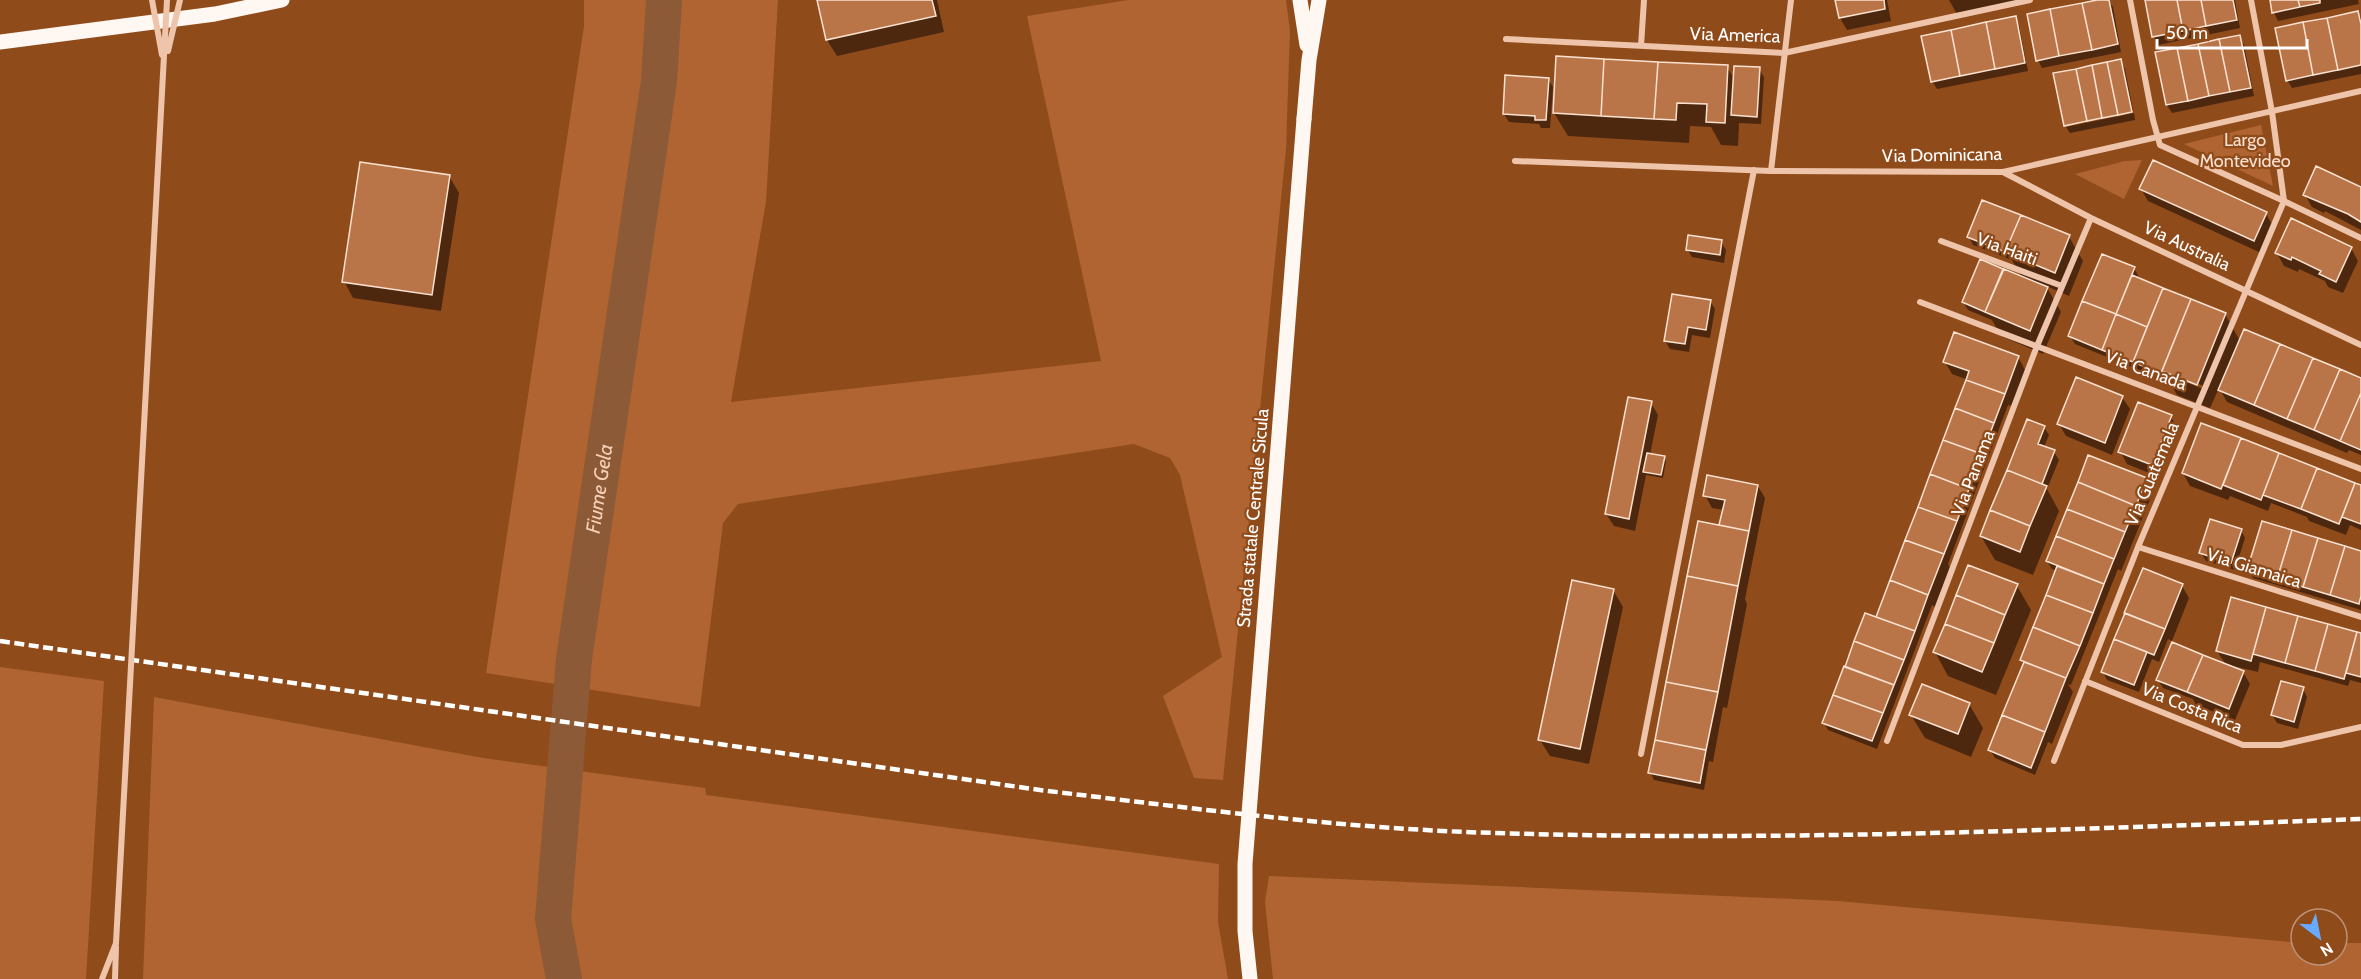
<svg xmlns="http://www.w3.org/2000/svg" width="2361" height="979" font-family="Cabin,sans-serif">
	<style>
		.green { fill: #af6432 }
		.shadow { fill: #0007; fill-rule: evenodd }
		.lines { fill: none; stroke-linecap: round; stroke-linejoin: round }
		.river { stroke: #8c5a36; stroke-width: 36 }
		.building { fill: #b97548; stroke: #fae1d0; stroke-width: 1.5 }
		.street { stroke: #eec5aa; stroke-width: 6 }
		.primary { stroke: #fff7f1; stroke-width: 15 }
		.rail { stroke: #fff; stroke-width: 4.5; stroke-dasharray: 10 4.5; stroke-linecap: butt }
		.street-bridge { stroke: #eec5aa; stroke-width: 6 }
		.primary-bridge { stroke: #fff7f1; stroke-width: 15 }
		.labels { text-anchor: middle; stroke-width: 4.5; stroke-linejoin: round; paint-order: stroke }
		.street-label { font-size: 18px; fill: #fff; stroke: #904b1b }
		.park-label { font-size: 18px; fill: #fae1d0; stroke: #904b1b }
		.water-label { font-size: 20px; font-style: italic; fill: #f5cfb6; stroke: #904b1b }
	</style>
	<rect width="100%" height="100%" fill="#904b1b"/>
	<path class="green" d="M584,0H778L766,202L731,402L1101,361L1027,16L1128,0H1286L1290,31L1286,149L1223,780L1194,778L1163,696L1222,657L1180,475L1170,458L1134,444L738,504L723,523L700,707L486,673L584,26Z
		M2261,125L2273,186L2184,144Z
		M2142,160L2124,199L2075,174L2125,161Z
		M0,667L104,681L86,979H0Z
		M154,697L483,758L705,788L706,795L1219,864L1218,922L1228,979H143Z
		M1269,876L1838,901L2301,943V955H2337V943H2361V979H1273L1265,902Z"/>
	<path class="shadow" d="M819,0H937L944,32L837,56L827,40Z
		M1837,0H1887L1891,21L1847,30L1840,18Z
		M1949,0H2025L1958,16Z
		M2104,0H2108L2113,7L2121,52L2042,68L2038,60Z
		M2146,0H2235L2240,28L2158,45L2154,37Z
		M2271,0H2358L2359,4L2278,21L2274,13Z
		M2358,13L2361,18V74L2292,88L2287,80Z
		M2015,18L2019,26L2028,71L1937,89L1932,81Z
		M2239,37L2244,45L2254,96L2172,113L2167,105Z
		M2120,61L2125,69L2133,110L2066,124V126L2055,74Z
		M1727,67L1735,80L1759,69L1764,77L1761,124L1739,123L1738,146L1721,145L1711,127L1690,126L1689,143L1568,136L1554,113Z
		M1548,79L1553,87L1550,128H1541L1539,124L1509,122L1504,114Z
		M2134,113L2135,120L2070,133L2066,127Z
		M449,176L459,193L441,311L353,298L344,281Z
		M2141,189L2266,214L2273,226L2261,253L2148,201Z
		M2361,189V230L2325,211L2324,213L2312,207L2305,195Z
		M1983,202L2069,237L2083,261L2069,296L2046,286L2061,312L2043,354L2001,336L1992,320L1968,310L1963,302L1980,261L2022,278L2012,260L1973,245L1969,237Z
		M1721,242L1726,250L1724,263L1692,257L1687,249Z
		M2351,248L2358,261L2343,293L2328,287L2325,281L2299,269L2298,272L2284,266L2277,253Z
		M2134,268L2141,281L2225,314L2240,341L2361,380V455L2349,450L2347,453L2227,402L2219,388L2210,408L2177,395L2169,381L2168,385L2142,374L2139,370L2075,344L2070,336ZM2181,377L2204,386L2203,389L2181,380Z
		M1710,301L1715,309L1710,338L1692,335L1689,352L1670,349L1665,341Z
		M2018,357L2025,370L2012,406L2008,405L1948,564L1950,568L1935,607L1932,605L1877,749L1828,730L1824,722L1877,618L1968,380L1952,374L1945,362Z
		M2122,397L2130,409L2112,455L2066,436L2059,424Z
		M1651,403L1658,415L1650,455L1664,458L1666,461L1663,478L1646,475L1635,531L1614,526L1606,514Z
		M2171,417L2178,429L2159,477L2127,464L2120,451Z
		M2202,425L2361,487V530L2350,525L2346,535L2309,521L2307,517L2271,503L2268,511L2230,496L2228,500L2190,486L2183,473Z
		M2044,427L2049,435L2044,447L2054,452L2059,460L2047,489L2059,511L2033,575L1995,560L1981,536Z
		M2146,479L2153,492L2121,571L2118,569L2071,685L2068,684L2073,692L2052,744L2048,742L2035,775L1995,758L1990,750L2024,665L2021,660L2057,571L2052,569L2047,561Z
		M1758,486L1765,498L1745,599L1747,604L1727,708L1723,707L1713,762L1709,761L1704,790L1654,780L1650,772L1724,510L1712,508L1705,495Z
		M2241,530L2245,538L2235,570L2206,561L2201,553Z
		M2361,553V610L2253,578L2249,570Z
		M2017,586L2031,610L1996,695L1948,676L1935,652Z
		M2182,586L2189,598L2172,641L2168,639L2159,662L2152,659L2139,692L2107,680L2103,672Z
		M1613,590L1623,607L1589,764L1550,756L1540,740Z
		M2232,599L2361,635V683L2350,680L2348,686L2260,662L2258,672L2233,666L2232,668L2243,672L2250,684L2235,720L2196,705L2193,699L2163,688L2158,680L2226,665L2217,651Z
		M2303,689L2307,697L2298,729L2277,723L2272,715Z
		M1969,704L1983,728L1971,757L1925,738L1911,715Z"/>
	<g class="lines">
		<path class="river" id="s1" d="M564,979L553,919L574,659L659,81L664,0"/>
	</g>
	<path class="building" d="M817,0H932L936,16L826,40Z
		M1835,0H1884L1885,9L1839,18Z
		M2097,0H2109L2118,44L2092,50L2082,3Z
		M2145,0H2177L2183,31L2152,37Z
		M2177,0H2201L2206,26L2183,31Z
		M2201,0H2233L2237,20L2206,26Z
		M2270,0H2298L2300,7L2272,13Z
		M2298,0H2320V3L2300,7Z
		M2082,3L2092,50L2059,56L2050,9Z
		M2050,9L2059,56L2036,61L2027,14Z
		M2358,11L2361,24V65L2338,70L2327,18Z
		M2016,16L2025,63L1995,69L1986,22Z
		M2327,18L2338,70L2313,75L2303,22Z
		M1986,22L1995,69L1960,76L1951,30Z
		M2303,22L2313,75L2286,81L2275,28Z
		M1951,30L1960,76L1931,82L1921,36Z
		M2240,35L2251,88L2230,92L2219,39Z
		M2219,39L2230,92L2209,96L2198,44Z
		M2198,44L2209,96L2188,101L2177,48Z
		M2177,48L2188,101L2166,105L2155,52Z
		M1556,56L1604,59L1601,116L1553,113Z
		M1604,59L1658,62L1654,119L1601,116Z
		M2121,59L2132,112L2118,115L2107,62Z
		M1658,62L1728,65L1725,123L1706,122L1707,104L1677,103L1676,120L1654,119Z
		M2107,62L2118,115L2102,118L2092,65Z
		M2092,65L2102,118L2087,121L2076,69Z
		M1734,66L1760,67L1757,117L1731,115Z
		M2076,69L2087,121L2064,126L2053,73Z
		M1505,75L1549,78L1546,120H1535V116L1503,114Z
		M2153,160L2267,212L2254,241L2139,189Z
		M360,162L450,175L432,295L342,282Z
		M2316,166L2361,187V222L2348,214L2303,195Z
		M1982,200L2021,215L2005,252L1967,237Z
		M2021,215L2070,235L2055,273L2005,252Z
		M2291,218L2352,247L2336,282L2319,274L2321,271L2292,257L2291,260L2275,253Z
		M1688,235L1722,240L1720,255L1686,250Z
		M2102,254L2135,267L2116,314L2082,301Z
		M1980,259L2003,269L1985,312L1962,302Z
		M2004,269L2048,287L2030,331L1985,312Z
		M2132,275L2163,288L2147,327L2116,314Z
		M2163,288L2191,299L2161,373L2133,362Z
		M1672,294L1711,300L1706,330L1688,327L1685,344L1664,341Z
		M2191,299L2226,313L2197,385L2162,371Z
		M2082,301L2116,314L2102,350L2068,336Z
		M2116,314L2147,327L2133,362L2102,350Z
		M2244,329L2280,344L2254,405L2218,390Z
		M1954,332L2019,356L2005,394L1966,380L1969,371L1943,362Z
		M2280,344L2313,358L2287,419L2254,405Z
		M2313,358L2340,369L2314,430L2287,419Z
		M2340,369L2361,378V393L2340,441L2314,430Z
		M2076,377L2123,396L2105,443L2057,424Z
		M1966,380L2005,394L1994,423L1955,408Z
		M2361,393V450L2340,441Z
		M1628,397L1652,401L1629,519L1605,514Z
		M2138,402L2172,415L2152,465L2118,452Z
		M1955,408L1994,423L1982,454L1943,440Z
		M2027,419L2045,426L2038,444L2055,450L2042,484L2007,470Z
		M2201,423L2241,438L2221,489L2182,473Z
		M2241,438L2279,453L2261,500L2223,485Z
		M1943,440L1982,454L1969,489L1930,474Z
		M1647,453L1665,456L1661,475L1643,472Z
		M2279,453L2317,468L2301,509L2263,495Z
		M2088,455L2147,478L2136,506L2078,482Z
		M2317,468L2355,483L2339,524L2301,509Z
		M2007,470L2047,486L2030,526L1990,510Z
		M1930,474L1969,489L1957,521L1918,507Z
		M1707,475L1758,485L1749,531L1719,525L1725,500L1703,496Z
		M2078,482L2136,506L2125,532L2067,509Z
		M2355,483L2361,485V524L2342,517Z
		M1918,507L1957,521L1944,554L1905,540Z
		M2067,509L2125,532L2114,559L2056,536Z
		M1990,510L2030,526L2020,552L1980,536Z
		M2210,519L2242,529L2231,563L2199,553Z
		M1698,521L1749,531L1738,586L1687,576Z
		M2262,521L2292,530L2277,579L2247,570Z
		M2292,530L2318,538L2303,587L2277,579Z
		M2056,536L2114,559L2104,584L2046,561Z
		M2318,538L2345,546L2330,595L2303,587Z
		M1905,540L1944,554L1928,595L1890,580Z
		M2345,546L2361,551V596L2359,604L2330,595Z
		M1968,565L2018,584L2005,615L1956,595Z
		M2057,566L2104,584L2093,613L2046,595Z
		M2143,568L2183,584L2165,629L2124,613Z
		M1687,576L1738,586L1718,692L1666,682Z
		M1572,580L1614,589L1580,749L1538,740Z
		M1890,580L1928,595L1915,631L1876,617Z
		M1956,595L2005,615L1994,643L1945,624Z
		M2046,595L2093,613L2080,646L2033,627Z
		M2231,597L2266,607L2251,661L2216,651Z
		M2266,607L2298,616L2285,663L2253,654Z
		M1865,613L1915,631L1904,660L1854,641Z
		M2125,613L2165,629L2154,655L2114,639Z
		M2298,616L2328,624L2315,671L2285,663Z
		M1945,624L1994,643L1982,672L1933,652Z
		M2328,624L2357,632L2344,679L2315,671Z
		M2033,627L2080,646L2066,678L2020,660Z
		M2357,632L2361,633V677L2346,673Z
		M2114,639L2147,652L2134,685L2101,672Z
		M1854,641L1904,660L1894,685L1845,667Z
		M2172,642L2203,655L2187,692L2156,680Z
		M2203,655L2244,671L2229,709L2187,692Z
		M2024,662L2066,678L2045,732L2002,715Z
		M1844,666L1894,685L1883,713L1833,695Z
		M2281,681L2304,687L2294,722L2271,715Z
		M1666,682L1718,692L1706,750L1655,740Z
		M1922,684L1970,703L1958,734L1909,715Z
		M1833,695L1883,713L1872,741L1822,723Z
		M2002,715L2045,732L2031,768L1988,750Z
		M1655,740L1706,750L1700,783L1648,773Z"/>
	<g class="lines">
		<path class="street" d="M2130,0L2153,120L2160,145L2284,201L2272,112L2251,0
			M1506,39L1784,53L2030,0
			M1641,46L1644,0
			M1515,161L1771,171L2003,172L2361,91
			M1771,171L1791,0
			M2003,172L2091,218L2361,345
			M1941,241L2062,286
			M1920,302L2361,469
			M2138,547L2361,617
			M2085,681L2243,745H2281L2361,727
			M1887,741L2037,346L2091,218
			M1641,754L1754,170
			M2054,761L2138,547L2284,201L2361,238
			M102,979L116,943
			M115,979L116,947"/>
		<path class="primary" d="M1300,0L1307,45
			M0,42L215,14L282,0
			M1304,119L1309,60L1319,0"/>
		<path class="rail" d="M0,641L1040,790C1191,808 1344,829 1496,833C1785,842 2073,829 2361,819"/>
		<path class="street-bridge" d="M152,0L162,55
			M168,51L180,0
			M116,943L167,0"/>
		<path class="primary-bridge" d="M1250,979L1245,931V864L1304,119"/>
	</g>
	<g class="labels">
		<g class="street-label">
			<text transform="translate(1735 35) rotate(2)" y="6">Via America</text>
			<text transform="translate(1942 155) rotate(-1)" y="6">Via Dominicana</text>
			<text transform="translate(2187 246) rotate(25)" y="6">Via Australia</text>
			<text transform="translate(2007 249) rotate(20)" y="6">Via Haiti</text>
			<text transform="translate(2146 370) rotate(20)" y="6">Via Canada</text>
			<text transform="translate(1973 473) rotate(-69)" y="6">Via Panama</text>
			<text transform="translate(2152 474) rotate(-67)" y="6">Via Guatemala</text>
			<text transform="translate(1253 518) rotate(-85)" y="6">Strada statale Centrale Sicula</text>
			<text transform="translate(2254 568) rotate(17)" y="6">Via Giamaica</text>
			<text transform="translate(2192 708) rotate(22)" y="6">Via Costa Rica</text>
		</g>
		<g class="park-label">
			<text x="2245" y="146">Largo<tspan x="2245" dy="21">Montevideo</tspan></text>
		</g>
		<g class="water-label">
			<text dy="7" stroke="none"><textPath href="#s1" startOffset="494">Fiume Gela</textPath></text>
		</g>
	</g>
	<g transform="translate(2319 937) rotate(148)"><circle r="28" fill="#904b1b" stroke="#bc9376" stroke-width="1.5"/>
	<path d="M0-4.5L10 22L0 15L-10 22Z" fill="#67aaff"/>
	<text y="-9" font-size="16" font-weight="bold" text-anchor="middle" fill="#ffffff">N</text>
	</g>
	<path d="M2157 39v9h150v-9" fill="none" stroke="#ffffff" stroke-width="3"/>
	<text x="2166" y="39" font-size="18" fill="#ffffff" stroke="#904b1b" stroke-width="4.5" paint-order="stroke">50 m</text>
</svg>
